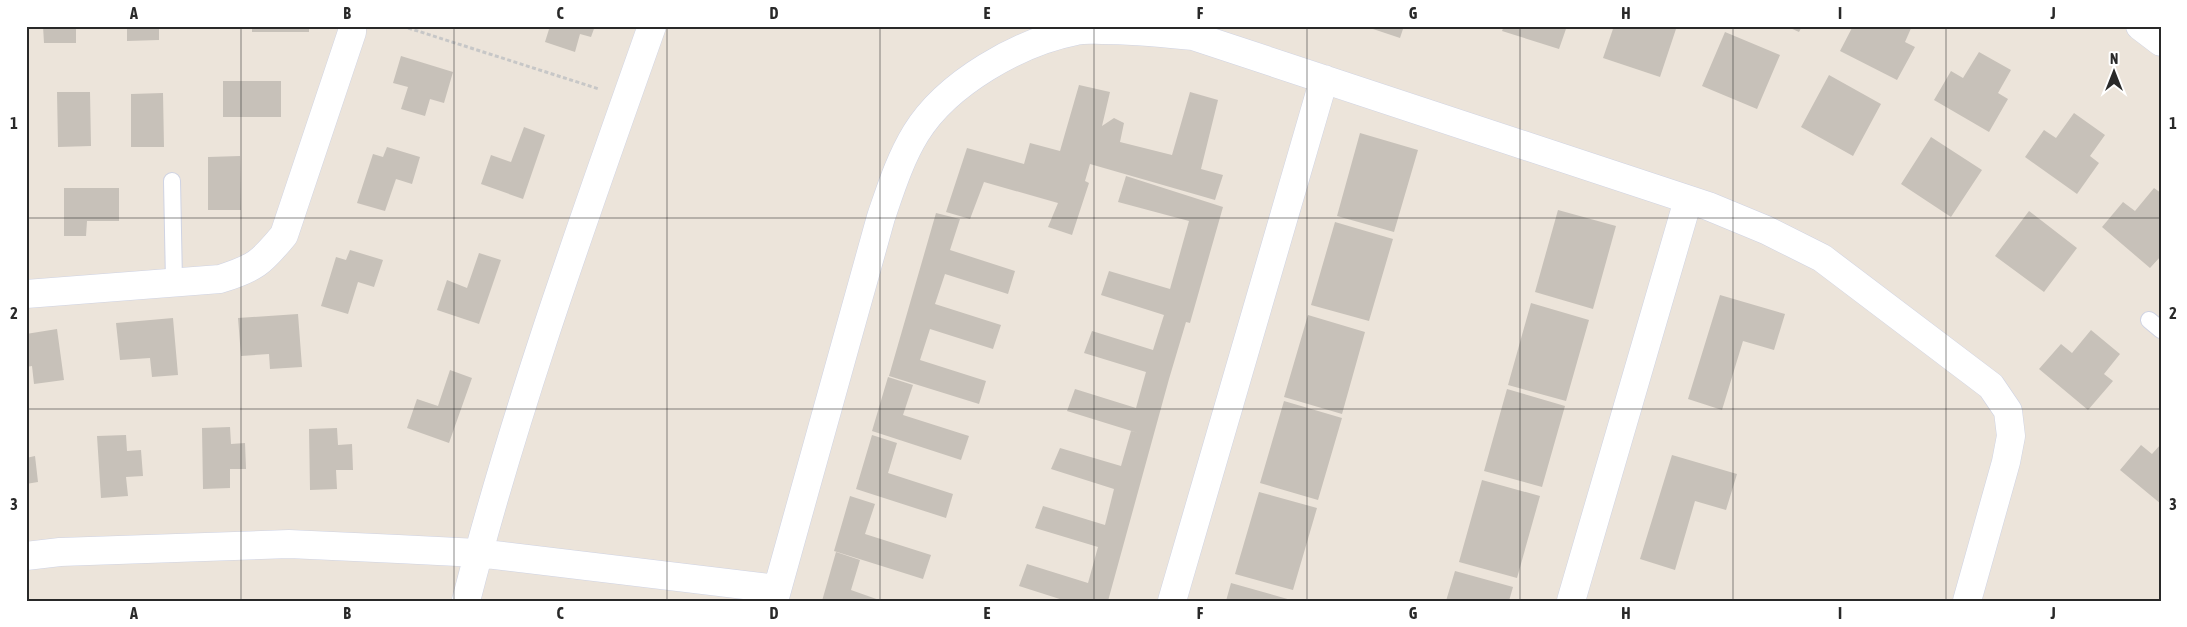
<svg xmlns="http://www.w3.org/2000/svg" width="2187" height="627" font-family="'Asap Condensed',sans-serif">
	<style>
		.building { fill: #c7c1b9 }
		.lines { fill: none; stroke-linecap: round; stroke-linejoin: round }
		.service-casing { stroke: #cfd3e3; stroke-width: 18 }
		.minor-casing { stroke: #cfd3e3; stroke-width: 29 }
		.tertiary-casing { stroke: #cfd3e3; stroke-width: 29 }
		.path { stroke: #c7c7c7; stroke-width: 3; stroke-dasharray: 4 2.5; stroke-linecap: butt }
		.service { stroke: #fff; stroke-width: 16 }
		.minor { stroke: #fff; stroke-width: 28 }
		.tertiary { stroke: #fff; stroke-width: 28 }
		.grid { fill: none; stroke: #292929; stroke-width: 1; stroke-opacity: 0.55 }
		.neatline { fill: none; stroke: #292929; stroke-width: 2 }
		.grid-label { font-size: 16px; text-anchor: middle; font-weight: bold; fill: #292929 }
	</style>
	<rect width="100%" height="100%" fill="#ece4da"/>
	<path class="building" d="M43,26H76V43H44Z
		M127,26H159V40L127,41Z
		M252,26H309V32H252Z
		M550,26H595L591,37L580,34L575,52L545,42Z
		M1364,26H1404L1400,38Z
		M1504,26H1567L1559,49L1502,31Z
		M1614,26H1677L1660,77L1603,58Z
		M1786,26H1802L1799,32Z
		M1853,26H1912L1905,42L1915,47L1897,80L1840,51Z
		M1725,32L1780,55L1757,109L1702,86Z
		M1979,52L2011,70L1998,93L2008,99L1989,132L1934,100L1951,71L1963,78Z
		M401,56L453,72L444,103L430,99L425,116L401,109L408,87L393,83Z
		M1829,75L1881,104L1853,156L1801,127Z
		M223,81H281V117H223Z
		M1079,85L1110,92L1102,126L1114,118L1124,123L1120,142L1172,155L1190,92L1218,100L1201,169L1223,175L1215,200L1090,164L1085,181L1089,183L1072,235L1048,227L1058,203L984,182L970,219L946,212L967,148L1024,164L1030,143L1060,151Z
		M57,92H90L91,146L58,147Z
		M163,93L164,147H131V94Z
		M2074,113L2105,135L2090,156L2099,163L2077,194L2025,157L2044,130L2056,138Z
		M524,127L545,135L523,199L481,184L491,155L511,162Z
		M1360,133L1418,150L1394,232L1337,216Z
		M1931,137L1982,170L1951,217L1901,184Z
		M387,147L420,157L412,184L396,179L385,211L357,203L373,154L383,157Z
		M240,156L241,210H208V157Z
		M1126,176L1223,207L1190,323L1186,322L1169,379L1108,601H1066L1019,586L1027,564L1088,583L1098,547L1035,528L1043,506L1105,525L1114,489L1051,469L1060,448L1121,466L1131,431L1138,433L1067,411L1075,389L1136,408L1146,372L1084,353L1092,331L1153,350L1164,315L1101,295L1109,271L1170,289L1189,221L1118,202Z
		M64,188H119V221H87L86,236H64Z
		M2154,188L2161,193V256L2150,268L2102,227L2123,202L2135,211Z
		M1558,210L1616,226L1593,309L1535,292Z
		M2029,211L2077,248L2044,292L1995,256Z
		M936,213L960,219L950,250L1015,271L1008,294L945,274L935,304L1001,325L993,349L930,329L920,360L986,381L979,404L889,376Z
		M1335,222L1393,239L1369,321L1311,305Z
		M350,250L383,260L374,287L358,282L348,314L321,306L336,257L346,260Z
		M479,253L501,260L479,324L437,310L447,280L467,288Z
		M1720,295L1785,314L1774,350L1743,341L1722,410L1688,399Z
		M1531,303L1589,320L1566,401L1508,385Z
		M298,314L302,367L270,369L269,354L241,356L238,318Z
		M1308,315L1365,332L1342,414L1284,397Z
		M173,318L178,375L152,377L150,358L120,360L116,323Z
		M57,329L64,380L34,384L32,366L26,367V334Z
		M2091,330L2120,354L2104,374L2113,381L2088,410L2039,369L2061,344L2072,353Z
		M450,370L472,378L449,443L407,428L417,399L438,406Z
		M888,377L913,385L903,415L969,436L961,460L872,431Z
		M1507,389L1565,406L1542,487L1484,471Z
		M1284,401L1342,418L1318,500L1260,483Z
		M230,427L231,444L245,443L246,469H230V488L203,489L202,428Z
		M337,428L338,445L352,444L353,470H336L337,489L310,490L309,429Z
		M126,435L127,451L141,450L143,476L126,477L128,496L101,498L97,436Z
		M872,435L897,443L888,473L953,494L946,518L856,489Z
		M2161,444V504L2120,470L2141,445L2152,454Z
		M1672,455L1737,474L1726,510L1695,501L1675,570L1640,559Z
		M35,456L38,482L26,484V458Z
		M1482,480L1540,496L1517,578L1459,562Z
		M1259,492L1317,508L1293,590L1235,574Z
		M850,496L875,504L865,534L931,555L923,579L834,551Z
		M836,552L860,560L851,590L882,601H822Z
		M1455,571L1513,587L1509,601H1446Z
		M1231,583L1291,600V601H1226Z"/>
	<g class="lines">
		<g class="service-casing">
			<path id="service" d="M172,181L174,282
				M2149,320L2161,330"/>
		</g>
		<g class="minor-casing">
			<path id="minor" d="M26,294L220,279C255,268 261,263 284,235L352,32V26
				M26,556L60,552L289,544L398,549L478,553L777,589
				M466,601C516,405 585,216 652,26
				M774,601L881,217C891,188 900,159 916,133C947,83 1019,42 1076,31C1084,29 1094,30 1102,30C1133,30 1162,33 1193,36L1708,206L1766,230L1822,258L1991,386L2008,411L2011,436L2006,462L1967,601
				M1172,601L1324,79
				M1571,601L1688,200"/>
		</g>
		<g class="tertiary-casing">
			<path id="tertiary" d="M2140,26L2161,42"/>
		</g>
		<path class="path" d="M402,26L599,89"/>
		<use href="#service" class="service"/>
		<use href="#minor" class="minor"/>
		<use href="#tertiary" class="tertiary"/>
	</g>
	<path class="grid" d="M241,26V601M454,26V601M667,26V601M880,26V601M1094,26V601M1307,26V601M1520,26V601M1733,26V601M1946,26V601M26,218H2161M26,409H2161"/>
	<rect width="2187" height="627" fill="none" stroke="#ffffff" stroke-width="55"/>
	<g transform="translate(2114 72)" stroke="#ffffff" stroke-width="4" paint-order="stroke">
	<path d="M0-4L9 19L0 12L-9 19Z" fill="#292929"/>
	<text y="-8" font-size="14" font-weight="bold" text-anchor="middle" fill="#292929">N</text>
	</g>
	<rect x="28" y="28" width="2132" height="572" class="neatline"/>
	<g class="grid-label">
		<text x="134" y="19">A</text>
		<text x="347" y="19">B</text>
		<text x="560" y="19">C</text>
		<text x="774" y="19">D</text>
		<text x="987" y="19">E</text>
		<text x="1200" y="19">F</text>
		<text x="1413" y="19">G</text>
		<text x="1626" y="19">H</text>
		<text x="1840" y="19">I</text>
		<text x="2053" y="19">J</text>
		<text x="14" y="129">1</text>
		<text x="2173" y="129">1</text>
		<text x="14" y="319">2</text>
		<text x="2173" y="319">2</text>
		<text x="14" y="510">3</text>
		<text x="2173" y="510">3</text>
		<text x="134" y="619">A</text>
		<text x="347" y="619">B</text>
		<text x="560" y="619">C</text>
		<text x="774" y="619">D</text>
		<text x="987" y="619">E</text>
		<text x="1200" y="619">F</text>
		<text x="1413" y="619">G</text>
		<text x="1626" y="619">H</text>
		<text x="1840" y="619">I</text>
		<text x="2053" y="619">J</text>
	</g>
</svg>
